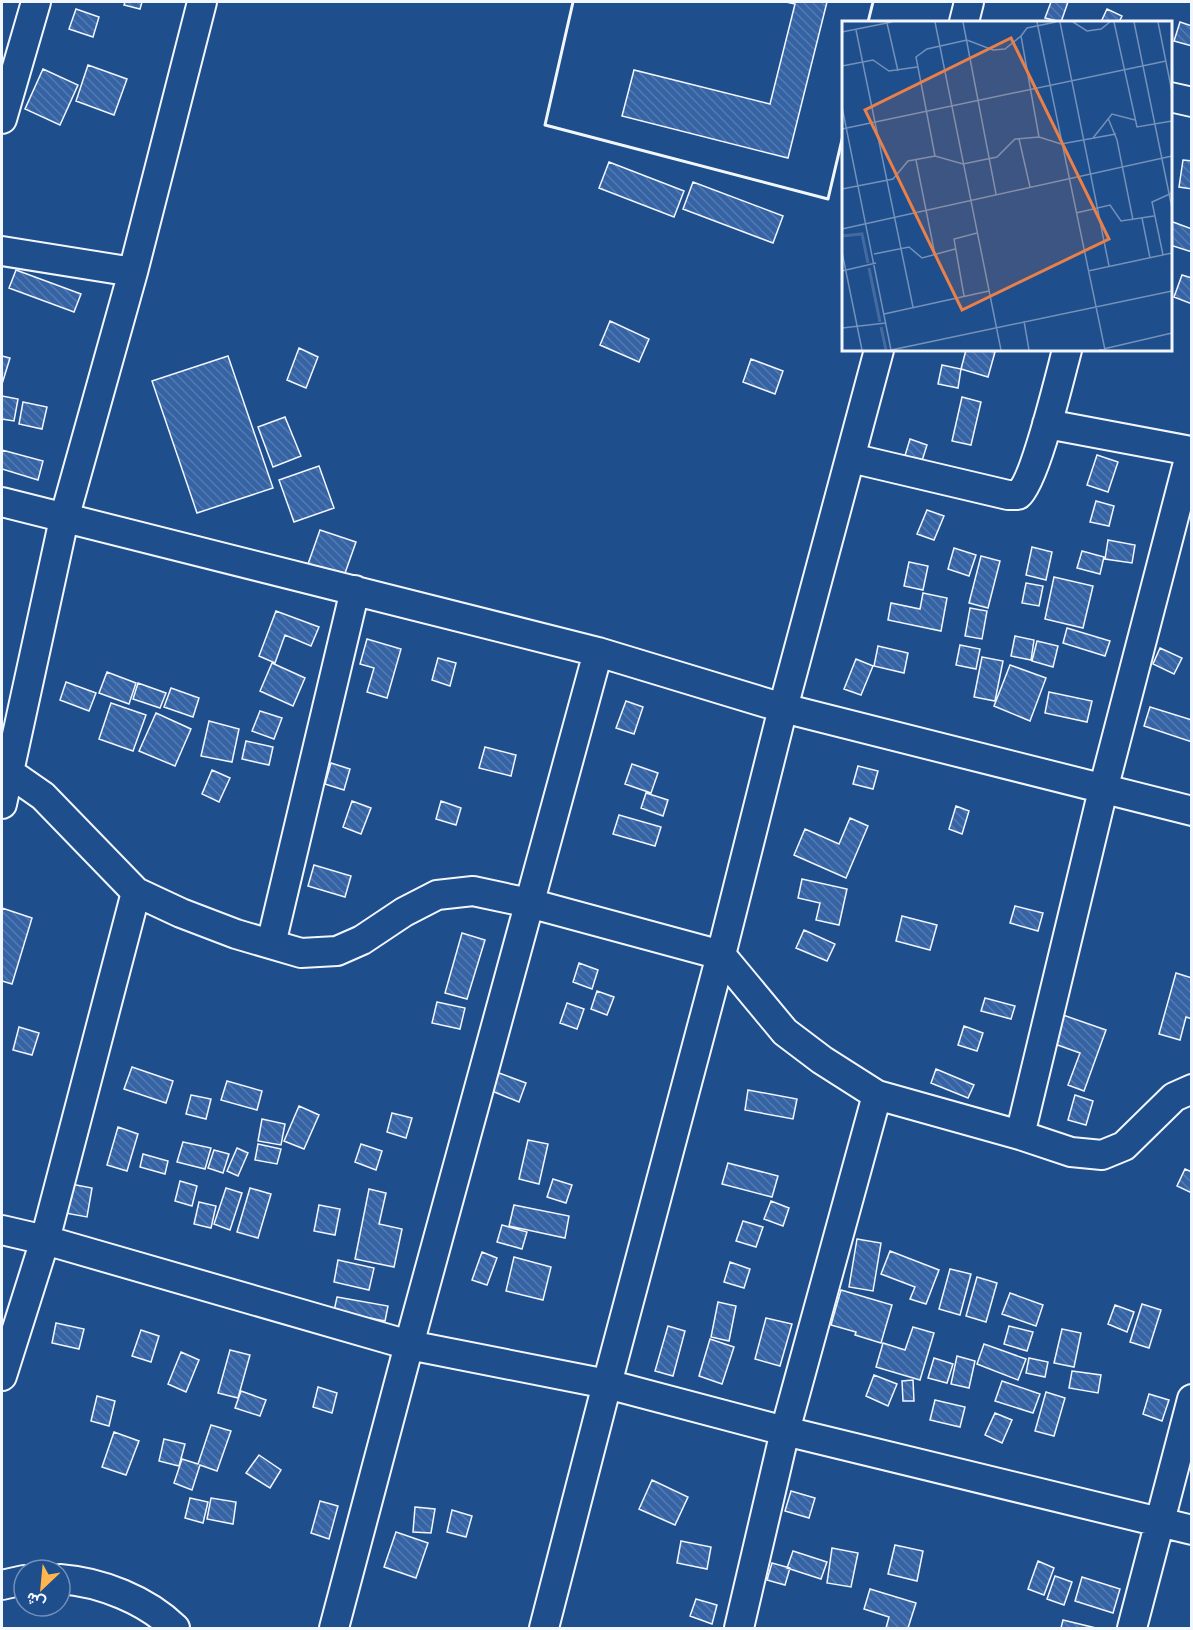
<svg xmlns="http://www.w3.org/2000/svg" width="1193" height="1630" font-family="'PT Sans',Vazirmatn,sans-serif">
	<style>
		.building { fill: url(#building-back-hatch); stroke: #f2f6ff; stroke-width: 1.5 }
		.lines { fill: none; stroke-linecap: round; stroke-linejoin: round }
		.street-casing { stroke: #f2f6ff; stroke-width: 32 }
		.street { stroke: #1f4e8c; stroke-width: 28 }
		.wall { stroke: #f2f6ff; stroke-width: 3 }
		.inset-river { fill: none; stroke: #446ba0; stroke-width: 3 }
		.inset-road { fill: none; stroke: #7391ba; stroke-width: 1.5 }
		.view { fill: #ea8049; fill-opacity: 0.15; stroke: #ea8049; stroke-width: 3 }
		.inset-edge { fill: none; stroke: #f2f6ff; stroke-width: 3 }
	</style>
	<defs>
		<pattern id="building-back-hatch" width="6" height="6" patternUnits="userSpaceOnUse" patternTransform="scale(1.5)"><rect width="6" height="6" fill="#3563a3"/><path d="M-1 5l2 2M0 0l6 6M5-1l2 2" fill="none" stroke="#537ab1"/></pattern>
	</defs>
	<rect width="100%" height="100%" fill="#1f4e8c"/>
	<path class="building" d="M125,2H142L140,9L124,5Z
		M786,2H827L788,158L622,116L634,70L770,104L795,4Z
		M1051,2H1068L1061,22L1045,18Z
		M76,9L99,17L93,37L69,29Z
		M1107,9L1122,16L1119,22H1101Z
		M1180,22L1192,26V46L1174,41Z
		M88,65L127,79L114,115L76,101Z
		M43,69L78,85L60,125L25,109Z
		M1183,160L1192,161V189L1179,187Z
		M609,162L684,191L674,217L599,188Z
		M693,182L783,216L773,243L683,209Z
		M1173,222L1192,229V252L1170,245V229Z
		M16,270L81,294L74,312L9,288Z
		M1182,275L1192,278V304L1174,297Z
		M610,321L649,339L639,362L600,345Z
		M299,348L318,357L306,388L287,380Z
		M966,350H987L995,352L988,377L961,369Z
		M2,356L10,358L2,384Z
		M228,356L273,488L197,513L152,381Z
		M751,359L783,371L775,394L743,382Z
		M942,365L961,369L958,388L938,384Z
		M2,396L18,399L14,421L2,419Z
		M962,397L981,402L971,445L952,441Z
		M23,402L47,407L42,429L19,424Z
		M285,417L301,456L273,467L258,427Z
		M910,439L927,445L921,464L904,459Z
		M2,450L43,461L38,480L2,469Z
		M1097,455L1118,462L1108,492L1087,485Z
		M319,466L334,508L294,522L279,480Z
		M1096,501L1114,506L1109,526L1090,522Z
		M927,510L944,516L934,540L917,534Z
		M320,530L356,542L344,576L308,564Z
		M1108,540L1135,545L1132,563L1105,559Z
		M1032,547L1052,552L1046,580L1026,575Z
		M954,548L976,555L969,576L948,569Z
		M1082,551L1104,557L1100,574L1077,568Z
		M981,556L1000,561L988,608L969,603Z
		M909,562L928,566L923,590L904,586Z
		M1054,577L1093,586L1083,628L1045,619Z
		M1026,583L1043,586L1039,606L1022,603Z
		M923,593L947,598L941,631L888,620L891,603L920,609Z
		M970,608L987,611L982,639L965,636Z
		M276,611L319,627L311,646L285,635L275,663L259,656Z
		M1067,628L1110,641L1105,656L1063,643Z
		M1015,636L1034,640L1031,660L1011,656Z
		M367,639L401,649L387,698L367,692L374,668L360,664Z
		M1037,641L1058,646L1053,667L1032,661Z
		M960,645L980,649L976,669L956,665Z
		M878,646L908,653L904,673L874,666Z
		M1160,648L1182,658L1174,674L1153,664Z
		M982,657L1003,661L995,701L974,697Z
		M438,658L456,663L450,686L432,680Z
		M856,659L873,666L861,695L844,689Z
		M272,663L305,678L293,706L260,691Z
		M1010,665L1046,678L1030,721L994,706Z
		M107,672L136,683L129,704L99,693Z
		M66,682L96,693L89,711L60,700Z
		M138,683L166,693L160,708L133,699Z
		M171,688L199,698L193,717L164,707Z
		M1049,692L1092,701L1087,722L1045,713Z
		M626,701L643,707L634,734L616,728Z
		M111,703L146,715L133,751L99,739Z
		M1150,707L1192,720V742L1144,726Z
		M260,711L282,718L274,739L252,731Z
		M156,713L191,729L175,766L139,751Z
		M209,721L239,729L232,762L201,756Z
		M246,741L273,747L269,765L242,759Z
		M485,747L516,755L511,776L479,768Z
		M331,763L350,769L344,790L325,784Z
		M632,764L658,773L651,793L625,784Z
		M858,766L878,771L873,789L853,784Z
		M212,770L230,778L219,802L202,794Z
		M646,793L668,800L663,816L641,808Z
		M352,801L371,808L361,834L343,827Z
		M441,801L461,808L456,825L436,819Z
		M956,806L969,811L962,834L949,829Z
		M619,815L661,827L655,846L613,834Z
		M850,818L868,826L846,878L794,855L805,829L839,844Z
		M314,865L351,876L345,897L308,886Z
		M802,879L847,889L839,925L816,920L820,903L798,898Z
		M1015,906L1043,913L1038,931L1010,923Z
		M2,908L32,918L12,984L2,981Z
		M902,916L937,925L930,950L896,941Z
		M804,930L835,944L827,961L796,948Z
		M462,933L485,940L467,999L445,993Z
		M579,963L598,970L592,989L573,982Z
		M1176,973L1192,978V1019L1186,1017L1180,1040L1159,1034Z
		M597,991L614,997L607,1015L591,1009Z
		M985,998L1015,1006L1011,1019L981,1011Z
		M437,1002L465,1008L460,1029L432,1023Z
		M567,1003L584,1009L577,1029L560,1023Z
		M1063,1015L1106,1030L1084,1091L1068,1085L1080,1053L1052,1043Z
		M964,1026L983,1033L977,1051L958,1045Z
		M19,1027L39,1033L32,1055L13,1050Z
		M132,1067L173,1081L166,1103L124,1089Z
		M936,1069L974,1085L968,1098L931,1083Z
		M499,1073L526,1083L519,1102L492,1091Z
		M227,1081L262,1091L257,1110L221,1100Z
		M748,1090L797,1099L793,1119L745,1110Z
		M191,1095L211,1099L206,1119L186,1114Z
		M1075,1095L1093,1101L1086,1125L1068,1120Z
		M299,1106L319,1115L304,1149L284,1141Z
		M392,1113L412,1118L406,1138L387,1132Z
		M262,1119L285,1124L281,1145L258,1141Z
		M118,1127L138,1134L127,1171L107,1165Z
		M528,1140L548,1144L539,1184L519,1179Z
		M183,1142L211,1148L205,1169L177,1162Z
		M258,1144L281,1149L277,1164L255,1160Z
		M361,1144L382,1151L376,1170L355,1162Z
		M237,1148L248,1153L238,1176L227,1171Z
		M214,1150L229,1154L223,1173L208,1168Z
		M143,1154L168,1161L165,1174L140,1167Z
		M728,1163L778,1176L772,1197L722,1184Z
		M1185,1169L1192,1172V1193L1177,1186Z
		M553,1179L572,1185L566,1203L547,1197Z
		M180,1181L197,1186L192,1206L175,1201Z
		M71,1184L92,1188L87,1217L65,1213Z
		M226,1188L242,1193L230,1230L214,1224Z
		M250,1188L271,1194L258,1238L237,1232Z
		M369,1189L386,1193L379,1224L402,1229L394,1267L355,1259Z
		M771,1201L789,1208L783,1226L764,1219Z
		M199,1202L216,1206L211,1228L194,1224Z
		M319,1205L340,1209L335,1235L314,1231Z
		M514,1205L569,1216L565,1238L509,1226Z
		M743,1221L763,1227L756,1247L736,1241Z
		M502,1225L527,1232L522,1249L497,1242Z
		M857,1239L881,1243L873,1291L849,1287Z
		M890,1251L939,1270L926,1304L910,1299L915,1287L881,1274Z
		M482,1252L497,1258L487,1285L472,1280Z
		M514,1257L551,1267L543,1300L506,1291Z
		M338,1260L374,1268L369,1290L334,1282Z
		M730,1262L750,1269L744,1288L724,1282Z
		M950,1269L971,1274L960,1315L939,1309Z
		M977,1277L997,1283L986,1322L966,1316Z
		M841,1290L892,1305L881,1343L855,1335L856,1332L831,1325Z
		M1010,1293L1043,1305L1036,1326L1002,1314Z
		M337,1297L388,1306L385,1321L334,1311Z
		M718,1302L736,1306L729,1341L711,1337Z
		M1142,1304L1161,1310L1149,1348L1130,1342Z
		M1115,1305L1134,1312L1127,1332L1108,1324Z
		M766,1318L792,1324L780,1366L755,1359Z
		M56,1323L84,1329L79,1349L52,1343Z
		M668,1326L685,1331L673,1376L655,1371Z
		M1009,1326L1033,1332L1027,1351L1004,1344Z
		M913,1327L934,1333L920,1380L876,1367L883,1343L905,1350Z
		M1062,1329L1081,1333L1074,1367L1054,1363Z
		M141,1330L159,1336L151,1362L132,1356Z
		M710,1339L734,1347L722,1384L699,1376Z
		M984,1344L1026,1359L1018,1380L977,1364Z
		M230,1350L250,1355L238,1398L218,1393Z
		M181,1352L199,1360L186,1392L168,1384Z
		M957,1356L975,1361L969,1388L951,1384Z
		M934,1358L953,1364L947,1383L928,1378Z
		M1029,1358L1048,1362L1045,1377L1026,1373Z
		M1072,1371L1101,1375L1098,1393L1069,1388Z
		M874,1375L897,1384L888,1406L866,1396Z
		M913,1380L914,1401H903L902,1381Z
		M1002,1381L1040,1394L1033,1413L995,1401Z
		M318,1387L337,1393L332,1413L313,1407Z
		M241,1391L266,1400L260,1416L235,1408Z
		M1046,1392L1065,1398L1054,1436L1035,1431Z
		M1149,1394L1169,1400L1162,1421L1143,1414Z
		M97,1396L115,1401L109,1426L91,1421Z
		M935,1400L965,1407L960,1427L930,1420Z
		M995,1413L1012,1420L1002,1443L985,1435Z
		M211,1425L231,1431L217,1471L200,1465L192,1490L174,1483L182,1459L198,1464Z
		M114,1432L139,1441L126,1475L102,1467Z
		M164,1439L185,1444L179,1466L159,1461Z
		M259,1455L281,1470L270,1488L246,1473Z
		M652,1480L688,1497L675,1525L639,1509Z
		M791,1491L815,1498L809,1518L785,1511Z
		M190,1498L208,1502L203,1523L185,1518Z
		M211,1498L236,1502L233,1524L207,1519Z
		M320,1501L338,1506L329,1539L311,1533Z
		M415,1507L435,1509L431,1533L413,1532Z
		M452,1510L472,1516L466,1537L447,1532Z
		M396,1532L428,1543L416,1578L384,1567Z
		M681,1541L711,1547L707,1569L677,1563Z
		M895,1545L923,1551L917,1581L888,1574Z
		M832,1548L858,1553L851,1587L827,1583Z
		M793,1551L827,1562L821,1579L787,1568Z
		M1038,1561L1054,1568L1044,1595L1028,1589Z
		M772,1563L790,1568L785,1585L767,1580Z
		M1055,1576L1072,1582L1064,1605L1047,1599Z
		M1082,1577L1120,1589L1113,1613L1075,1601Z
		M870,1589L916,1603L908,1628H886L889,1617L864,1609Z
		M696,1599L717,1605L712,1624L690,1616Z
		M1063,1620L1096,1628H1061Z"/>
	<g class="lines">
		<g class="street-casing">
			<path id="street" d="M964,22L969,2
				M1170,97L1192,102
				M2,119L36,2
				M2,251L133,272
				M851,458L1008,495H1018C1035,482 1060,376 1067,350
				M2,502L598,652L783,708L1192,811
				M2,770L10,773L43,796L136,892L181,913L236,934L301,953L337,951L362,940L404,912L437,895L473,891L529,903L721,955L785,1032L822,1060L877,1095L1020,1135L1071,1152L1102,1155L1124,1146L1174,1097L1192,1089
				M2,804L64,519L133,272L202,2
				M271,944L355,590
				M1020,1135L1103,790L1191,451L1047,424
				M2,1230L45,1240L409,1345L607,1384L785,1431L1192,1530
				M2,1376L45,1240L136,892
				M60,1579C101,1582 146,1600 175,1628
				M2,1585L24,1580
				M334,1628L409,1345L598,652
				M544,1628L607,1384L721,955L783,708L879,350
				M739,1628L785,1431L877,1095
				M1132,1628L1192,1399"/>
		</g>
		<use href="#street" class="street"/>
		<path class="wall" d="M573,2L545,125L828,199L844,131
			M868,22L873,2"/>
	</g>
	<g transform="translate(842 21)">
		<rect width="330" height="330" fill="#1f4e8c"/>
		<path class="inset-river" d="M0,215L20,213L26,242M27,247L38,301M39,306L44,329"/>
		<path class="inset-road" d="M93,1L159,329M121,1L154,173M195,1L263,329M218,1L267,245M231,1L245,10L259,8L268,1M272,1L295,106L330,100M292,1L330,187M316,1L330,71M45,2L56,50M14,9L71,286M0,11L50,1M0,45L31,39L47,50L75,46M0,86L49,329L330,270M266,97L275,119L291,199M0,108L324,40M197,116L179,15L185,7L214,1M251,117L270,93L293,99M177,118L188,166M93,135L74,36L85,28L125,19L151,29L163,28L179,15M74,139L93,234M0,168L51,158L66,140L93,135L121,143L155,136L173,118L197,116L219,123L274,113M234,192L268,184L279,200L312,195M300,197L308,237M0,208L330,135M0,231L20,329M32,233L67,226L80,237L113,228M321,234L310,181L330,172M0,250L34,242M246,250L330,232M122,275L112,218L135,212M42,293L147,270M182,300L187,329M0,307L44,302M257,329L330,312"/>
		<path class="view" d="M169,17L267,218L120,289L23,89Z"/>
		<rect width="330" height="330" class="inset-edge"/>
	</g>
	<rect width="1193" height="1630" fill="none" stroke="#f2f6ff" stroke-width="6"/>
	<g transform="translate(42 1588) rotate(206)"><circle r="28" fill="#1f4e8c" stroke="#7391ba" stroke-width="1.5"/>
	<path d="M0-4.5L10 22L0 15L-10 22Z" fill="#ffb74d"/>
	<text y="-9" font-size="16" font-weight="bold" text-anchor="middle" fill="#f2f6ff">ش</text>
	</g>
</svg>
